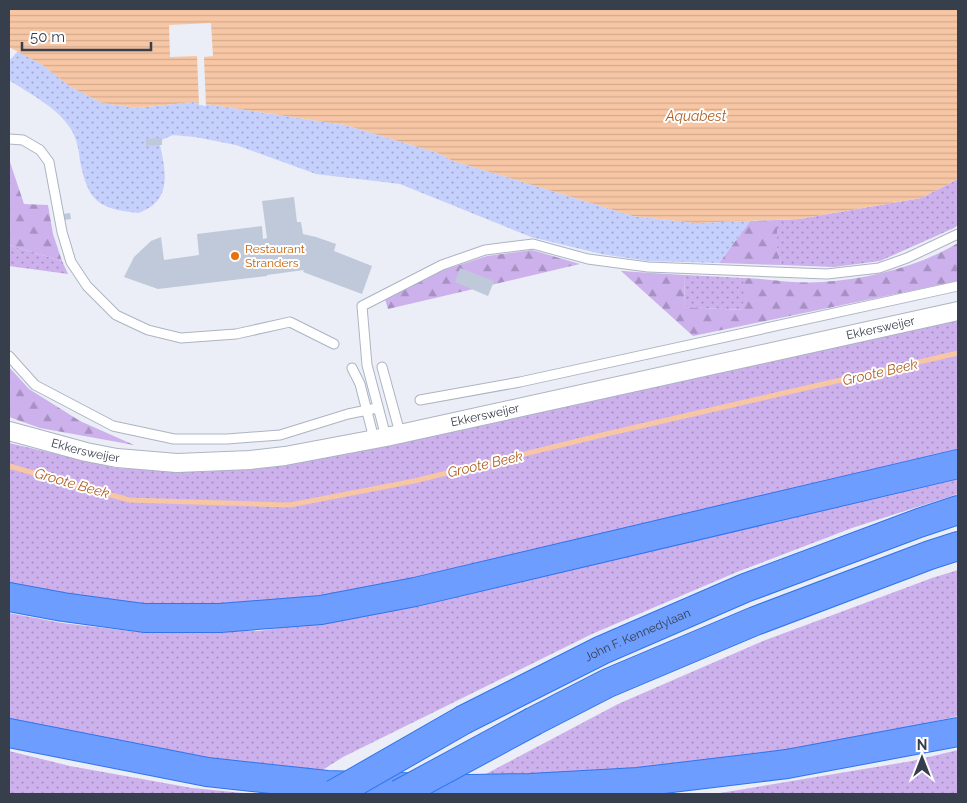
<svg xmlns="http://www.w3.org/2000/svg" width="967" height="803" font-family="Raleway,sans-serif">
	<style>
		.grass { fill: url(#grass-dots) }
		.forest { fill: url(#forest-firs) }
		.sand { fill: url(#sand-dots) }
		.water { fill: url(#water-rules) }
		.pier { fill: #ebeef6 }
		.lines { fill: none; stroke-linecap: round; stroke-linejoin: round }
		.stream { stroke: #f7c6a4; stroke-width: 5 }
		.building { fill: #bfc9d9 }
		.service-casing { stroke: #acb4c3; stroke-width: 11 }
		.minor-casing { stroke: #acb4c3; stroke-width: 20 }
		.motorway-casing { stroke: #3174eb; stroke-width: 30 }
		.service { stroke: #fff; stroke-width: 9 }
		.minor { stroke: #fff; stroke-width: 18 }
		.motorway { stroke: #6d9dff; stroke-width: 28 }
		.motorway-bridge-casing { stroke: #3174eb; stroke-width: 30; stroke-linecap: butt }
		.motorway-bridge { stroke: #6d9dff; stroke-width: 28 }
		.food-dot { fill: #e8710a; stroke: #fff; stroke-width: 2 }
		.labels { text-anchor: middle; stroke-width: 4; stroke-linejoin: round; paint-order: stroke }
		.food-label { font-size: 12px; fill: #c56008; stroke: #fff; text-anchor: start }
		.street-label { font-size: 12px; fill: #383f4c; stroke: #fff }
		.water-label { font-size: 14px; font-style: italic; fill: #b06024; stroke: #fff }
	</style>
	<defs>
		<pattern id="grass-dots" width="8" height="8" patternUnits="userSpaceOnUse" patternTransform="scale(1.25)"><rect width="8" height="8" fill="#cdb1ed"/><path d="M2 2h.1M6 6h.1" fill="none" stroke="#a791c2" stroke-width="1.8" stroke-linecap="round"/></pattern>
		<pattern id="forest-firs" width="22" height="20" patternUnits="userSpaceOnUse" patternTransform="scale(1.25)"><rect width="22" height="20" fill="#cdb1ed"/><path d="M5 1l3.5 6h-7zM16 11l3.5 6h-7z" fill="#a791c2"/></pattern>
		<pattern id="sand-dots" width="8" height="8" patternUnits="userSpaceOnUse" patternTransform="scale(1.25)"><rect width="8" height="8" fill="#c5d0fc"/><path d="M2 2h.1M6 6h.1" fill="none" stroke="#a1aace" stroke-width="1.8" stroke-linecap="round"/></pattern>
		<pattern id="water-rules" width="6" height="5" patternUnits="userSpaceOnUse" patternTransform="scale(1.25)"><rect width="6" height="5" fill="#f7c6a4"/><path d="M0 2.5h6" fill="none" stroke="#d4ab8f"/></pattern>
	</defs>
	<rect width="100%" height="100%" fill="#ebeef6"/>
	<path class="grass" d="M958,179V225L954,228L880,261L834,267L781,265L777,247V220L799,219L921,198Z
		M9,245L62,261L68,274L9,266Z
		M685,275L744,278V310L684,307Z
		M958,319V456L319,603L144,610L9,588V443L116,468L204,472L286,465L418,439Z
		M958,477V494L852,528L737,572L592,634L343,757L321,771L225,761L192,756L9,720V613L62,623L138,632L259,631L353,617Z
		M958,570V716L860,738L785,752L632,773L482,776L618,704L763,641L932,578Z
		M958,750V794H714L912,761Z
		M9,751L70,766L192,788L254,794H9Z"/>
	<path class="forest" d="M9,159L24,204L48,205L53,234L62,261L9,245Z
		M777,220V247L781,265L719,263L750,221Z
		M958,243V281L693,336L621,271L685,275L684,307L743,310L744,278C770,279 796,284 822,282C868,279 918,267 958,243Z
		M532,250L580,264L388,309L385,299L444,270L487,256Z
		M9,367L29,389L80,421L134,445L40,428L9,417Z"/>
	<path class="sand" d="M18,51L41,64L71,87L102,103L137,108L193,102L345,125L438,153L453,161L500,175L633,216L695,223L750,221L719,263L648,261L601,254L531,237L400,184L316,174L236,145L195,137L173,135L159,141C163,159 171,187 156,202C152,207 145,210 139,213C99,209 88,202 80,161C79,151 77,140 72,131C59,108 30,94 9,80V61Z"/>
	<path class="water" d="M9,9H958V179L921,198L799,219L695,223L633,216L500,175L453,161L438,153L345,125L193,102L137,108L102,103L71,87L41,64L9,47Z"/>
	<path class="pier" d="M211,23L213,56L204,57L206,106L199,105L197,56L170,57L169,25Z"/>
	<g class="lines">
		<path class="stream" d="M9,466L129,500L290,505L414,481L602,435L958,353"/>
	</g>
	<path class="building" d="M162,138V145L146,146V139Z
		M294,197L297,222H301L303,234L316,237L336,244L334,251L372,266L362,294L303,272L304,270L267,275V276L158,289L124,277L134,257L151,241L161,237L164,260L199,255L197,234L262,226L263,239L267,238L262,201Z
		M70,213L71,219L64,220L63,214Z
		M460,268L494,281L488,296L455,282Z"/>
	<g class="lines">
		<g class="service-casing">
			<path id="service" d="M9,139L23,140L40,150L49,162L62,232L71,262L87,286L116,315L148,330L181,338L236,334L290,322L334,344
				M9,356L35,385L113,426L174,439H227L280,435L348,414L377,408
				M382,367L400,433
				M352,368L360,384L374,439
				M420,400L520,382L958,286
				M386,437L367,365L362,306L442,265L485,250L533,244L588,259L648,267L827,274L879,268L907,258L958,234"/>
		</g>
		<g class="minor-casing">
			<g id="minor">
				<path id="s1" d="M9,431L86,452L117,458L177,463L250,460L285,456L386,437L958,311"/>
			</g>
		</g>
		<g class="motorway-casing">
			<g id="motorway">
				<path d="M9,597L63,607L144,618H220L321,610L415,592L958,464"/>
				<path id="s2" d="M465,719L602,650L745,588L919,523L958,510"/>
				<path d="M534,721L608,683L755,621L930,555L958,546"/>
				<path d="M9,733L207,772L327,785L471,789L530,788L638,782L787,764L958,732"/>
			</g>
		</g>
		<use href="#service" class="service"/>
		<use href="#minor" class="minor"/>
		<use href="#motorway" class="motorway"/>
		<g class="motorway-bridge-casing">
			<path id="motorway-bridge" d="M334,794L465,719
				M399,794L534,721"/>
		</g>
		<use href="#motorway-bridge" class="motorway-bridge"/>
	</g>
	<circle class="food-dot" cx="235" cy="256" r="5"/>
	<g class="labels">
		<g class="food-label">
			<text x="245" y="253">Restaurant<tspan x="245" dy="14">Stranders</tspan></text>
		</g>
		<g class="street-label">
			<text dy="4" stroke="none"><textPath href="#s1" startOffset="889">Ekkersweijer</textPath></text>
			<text dy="4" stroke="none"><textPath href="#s1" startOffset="484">Ekkersweijer</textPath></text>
			<text dy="4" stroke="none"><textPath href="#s1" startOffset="79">Ekkersweijer</textPath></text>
			<text dy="4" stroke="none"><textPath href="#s2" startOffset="192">John F. Kennedylaan</textPath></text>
		</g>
		<g class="water-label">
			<text x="696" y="121">Aquabest</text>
			<text transform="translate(880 372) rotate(-13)" y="5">Groote Beek</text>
			<text transform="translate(485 464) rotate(-13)" y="5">Groote Beek</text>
			<text transform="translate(72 483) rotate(16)" y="5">Groote Beek</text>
		</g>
	</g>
	<rect width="967" height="803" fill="none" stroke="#383f4c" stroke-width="20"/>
	<g transform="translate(922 758)" stroke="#ffffff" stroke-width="4" paint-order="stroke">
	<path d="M0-4L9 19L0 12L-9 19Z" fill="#383f4c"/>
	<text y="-8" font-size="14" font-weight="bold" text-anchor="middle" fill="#383f4c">N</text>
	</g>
	<path d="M22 42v8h129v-8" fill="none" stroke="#383f4c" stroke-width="2.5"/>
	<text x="30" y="42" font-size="15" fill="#383f4c" stroke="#ffffff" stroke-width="4" paint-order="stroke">50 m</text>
</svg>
